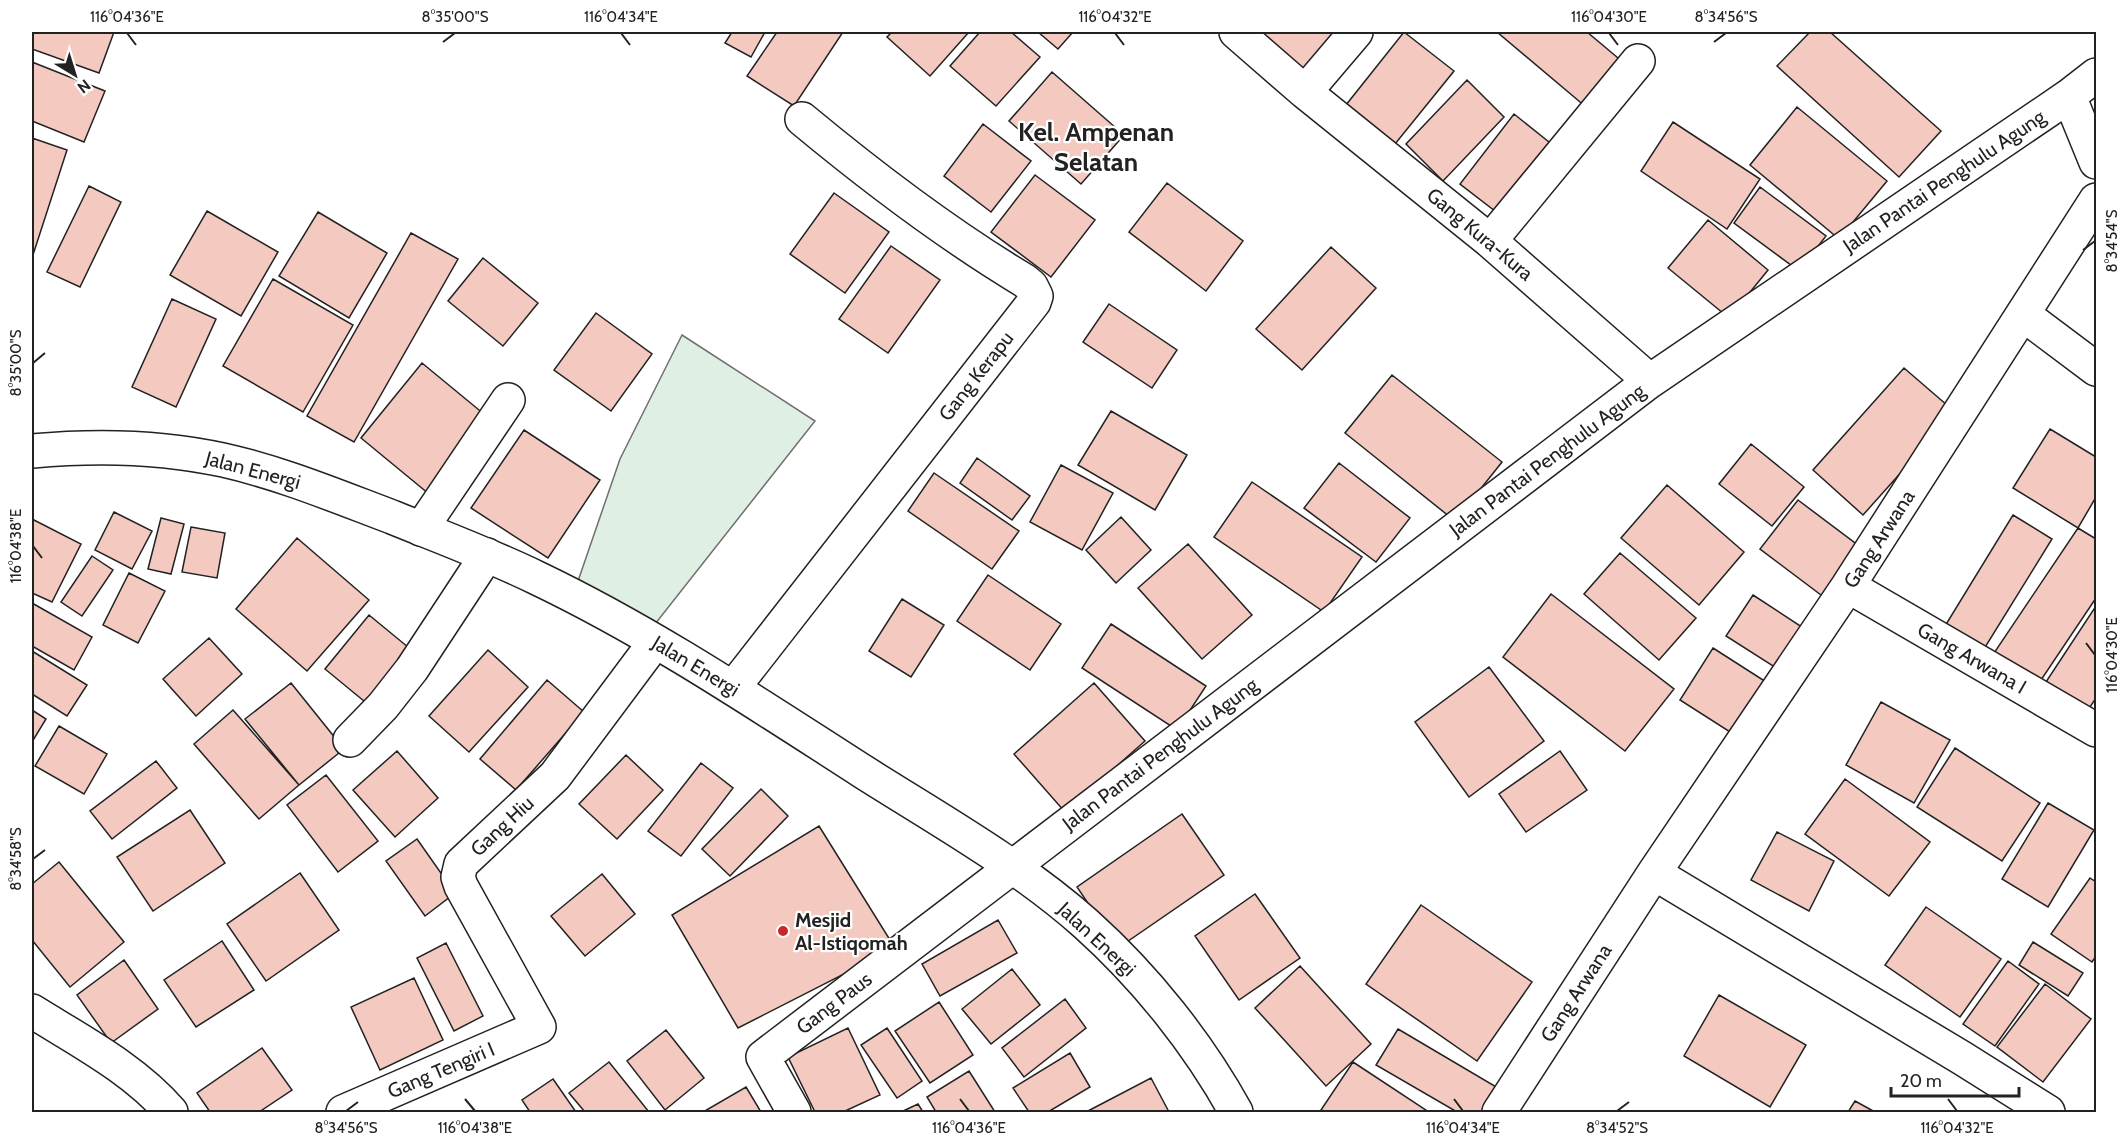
<svg xmlns="http://www.w3.org/2000/svg" width="2128" height="1144" font-family="Cabin,sans-serif">
	<style>
		.green { fill: #e0efe3; stroke: #6f6f6f; stroke-width: 1.5 }
		.building { fill: #f3c9c0; stroke: #222; stroke-width: 1.5 }
		.lines { fill: none; stroke-linecap: round; stroke-linejoin: round }
		.minor-casing { stroke: #222; stroke-width: 36 }
		.highway-casing { stroke: #222; stroke-width: 36 }
		.minor { stroke: #fff; stroke-width: 33 }
		.highway { stroke: #fff; stroke-width: 33 }
		.ticks { fill: none; stroke: #222; stroke-width: 2 }
		.poi-dot { fill: #c62828; stroke: #fff; stroke-width: 2 }
		.labels { text-anchor: middle; stroke-width: 4.5; stroke-linejoin: round; paint-order: stroke }
		.street-label { font-size: 20px; fill: #222; stroke: #fff }
		.poi-label { font-size: 20px; font-weight: bold; fill: #222; stroke: #fff; text-anchor: start }
		.district-label { font-size: 26px; font-weight: bold; fill: #222; stroke: #fff }
		.neatline { fill: none; stroke: #222; stroke-width: 2 }
		.ticks-label { font-size: 15px; text-anchor: middle; fill: #222 }
	</style>
	<rect width="100%" height="100%" fill="#fff"/>
	<path class="green" d="M682,335L815,421L648,633L577,584L620,459Z"/>
	<path class="building" d="M32,32H114L99,73L32,49Z
		M732,32H765L751,57L725,43Z
		M777,32H843L794,106L747,76Z
		M892,32H969L930,76L887,37Z
		M980,32H1011L1040,57L996,106L950,66Z
		M1038,32H1073L1058,49Z
		M1245,32H1334L1298,75Z
		M1404,32L1454,71L1391,149L1342,110Z
		M1497,32H1587L1624,63L1586,107Z
		M1810,32H1830L1941,131L1899,177L1777,66Z
		M32,62L105,91L84,142L32,121Z
		M1052,72L1124,135L1081,184L1009,121Z
		M1467,80L1504,117L1443,181L1406,144Z
		M1797,107L1887,181L1839,239L1750,165Z
		M1514,114L1559,150L1504,218L1460,184Z
		M1673,122L1760,179L1727,229L1641,171Z
		M983,124L1031,161L991,212L944,176Z
		M32,138L67,150L32,258Z
		M1035,175L1095,220L1051,277L991,232Z
		M1167,183L1243,241L1206,291L1129,232Z
		M89,186L121,202L80,287L47,272Z
		M1760,187L1826,236L1799,271L1734,223Z
		M834,193L889,232L845,293L790,254Z
		M207,211L278,252L241,316L170,275Z
		M318,212L387,253L349,318L279,276Z
		M1708,220L1768,270L1729,318L1668,268Z
		M411,233L458,259L354,442L307,416Z
		M891,246L940,280L888,353L839,319Z
		M1331,247L1376,288L1302,370L1256,329Z
		M483,258L538,303L503,346L448,301Z
		M273,279L353,325L303,412L223,366Z
		M172,299L216,319L176,407L132,387Z
		M1109,304L1177,350L1152,388L1083,342Z
		M596,313L652,354L611,411L554,370Z
		M422,363L490,419L429,494L361,438Z
		M1904,368L1955,412L1863,515L1813,470Z
		M1392,375L1502,462L1455,521L1345,433Z
		M1111,411L1187,455L1155,510L1078,465Z
		M2050,429L2096,457V497L2078,528L2013,488Z
		M524,430L600,480L548,558L471,508Z
		M1751,444L1804,487L1772,526L1719,484Z
		M977,458L1030,496L1012,520L960,483Z
		M1339,463L1410,518L1376,562L1304,508Z
		M1061,465L1113,493L1082,550L1030,522Z
		M934,473L1019,531L992,569L908,511Z
		M1252,482L1362,557L1324,612L1214,537Z
		M1667,485L1744,552L1699,605L1621,538Z
		M1798,500L1867,552L1829,601L1760,549Z
		M114,512L152,531L132,569L95,550Z
		M2013,515L2052,539L1984,649L1945,626Z
		M1121,517L1151,550L1116,583L1086,550Z
		M161,518L184,524L171,574L148,569Z
		M32,519L81,544L52,602L32,593Z
		M191,527L225,533L217,578L182,572Z
		M2078,528L2096,539V598L2035,689L1990,659Z
		M297,538L369,600L307,671L236,609Z
		M1188,544L1252,615L1202,659L1138,588Z
		M1620,553L1696,618L1659,660L1584,594Z
		M92,556L113,570L82,616L61,602Z
		M129,573L165,591L138,643L103,625Z
		M988,575L1061,624L1030,670L957,621Z
		M1551,594L1674,689L1625,751L1503,657Z
		M1753,595L1811,633L1784,673L1726,636Z
		M902,599L944,625L911,677L869,651Z
		M32,603L92,637L74,670L32,646Z
		M2096,606V698L2082,719L2040,691Z
		M369,615L414,652L370,706L325,669Z
		M1111,624L1206,686L1177,730L1082,668Z
		M209,638L242,674L196,716L163,679Z
		M1713,648L1774,687L1741,739L1680,700Z
		M488,650L528,687L469,752L429,716Z
		M32,651L87,685L67,716L32,694Z
		M1489,667L1544,741L1469,797L1415,722Z
		M547,680L584,712L516,790L480,759Z
		M291,683L344,749L299,785L245,719Z
		M1094,683L1145,741L1065,812L1014,754Z
		M1881,702L1950,740L1914,803L1846,765Z
		M32,710L46,719L32,742Z
		M233,710L299,785L259,819L194,744Z
		M59,726L107,754L84,794L35,766Z
		M1955,748L2040,803L2002,861L1917,807Z
		M397,751L438,798L395,837L353,790Z
		M1560,751L1587,790L1526,832L1499,794Z
		M626,755L663,790L617,839L579,804Z
		M156,761L177,788L112,839L90,811Z
		M701,763L733,788L681,856L648,831Z
		M326,775L378,841L338,872L287,805Z
		M1845,779L1930,842L1889,896L1805,834Z
		M761,789L788,816L730,876L702,849Z
		M2048,803L2094,830L2048,907L2002,879Z
		M190,810L225,863L153,911L117,857Z
		M1182,814L1224,875L1118,948L1077,887Z
		M819,826L895,948L738,1028L672,915Z
		M1777,832L1834,861L1809,911L1751,880Z
		M417,839L455,893L425,916L386,861Z
		M59,862L124,942L70,987L32,940V884Z
		M300,873L339,930L266,981L227,924Z
		M602,874L635,914L585,956L551,916Z
		M2090,878L2096,882V956L2092,962L2051,934Z
		M1255,894L1300,958L1239,1000L1195,936Z
		M1421,905L1532,982L1477,1061L1366,984Z
		M1926,907L2001,959L1960,1017L1885,965Z
		M998,920L1017,953L940,996L922,964Z
		M222,941L254,990L196,1027L164,980Z
		M2033,942L2083,973L2068,996L2019,965Z
		M446,943L483,1016L454,1031L417,958Z
		M124,960L158,1009L111,1043L77,995Z
		M2008,961L2039,984L1995,1046L1963,1024Z
		M1300,966L1371,1044L1326,1086L1255,1008Z
		M1012,969L1040,1005L991,1044L962,1009Z
		M414,978L443,1040L380,1070L351,1007Z
		M2045,984L2091,1019L2043,1082L1997,1047Z
		M1719,995L1806,1045L1770,1107L1684,1056Z
		M1065,999L1086,1028L1024,1077L1002,1048Z
		M939,1002L973,1055L930,1083L895,1031Z
		M848,1028L880,1095L843,1112H815L788,1057Z
		M887,1028L922,1081L897,1098L861,1045Z
		M1398,1029L1498,1088L1484,1112H1457L1376,1065Z
		M666,1030L704,1078L665,1110L627,1061Z
		M262,1048L292,1090L259,1112H210L197,1093Z
		M1070,1053L1090,1087L1048,1112H1029L1013,1088Z
		M609,1062L649,1112H585L569,1093Z
		M1353,1062L1426,1110L1424,1112H1325L1321,1110Z
		M969,1071L995,1112H936L927,1097Z
		M1151,1078L1169,1112H1086Z
		M553,1079L576,1112H530L522,1100Z
		M746,1087L761,1112H703Z
		M1855,1101L1875,1112H1848Z
		M918,1104L923,1112H901Z"/>
	<g class="lines">
		<g class="minor-casing">
			<path id="minor" d="M1236,32L1305,92L1490,241L1650,381
				M1305,92L1356,32
				M2069,96L2096,162
				M1490,241L1638,61
				M2024,315L2096,369
				M421,529L508,400
				M1848,586L2096,730
				M733,688L1034,302L1036,296L1031,286L1025,281C947,234 873,178 802,119
				M350,740L383,706L412,669L487,555
				M1654,873L1962,1058L2048,1112
				M32,1011C80,1041 134,1069 171,1112
				M343,1112L539,1027L461,886L458,877L461,864L555,776L655,642
				M794,1112L763,1057L1650,381L2069,96L2096,75
				M1499,1112L1654,873L1848,586L2096,200"/>
		</g>
		<g class="highway-casing">
			<path id="highway" d="M32,451C96,445 159,446 223,460C281,473 336,496 392,517C441,537 490,555 537,578C650,632 756,703 862,771C936,818 1020,865 1086,924C1145,977 1198,1043 1236,1112"/>
		</g>
		<use href="#minor" class="minor"/>
		<use href="#highway" class="highway"/>
	</g>
	<path class="ticks" d="M127,33L136,45M621,33L630,45M1115,33L1124,45M1609,33L1618,45M443,42L455,33M1714,42L1726,33M2083,250L2095,241M33,363L45,353M33,546L42,558M2086,643L2095,655M33,859L45,850M465,1099L475,1111M960,1099L969,1111M1454,1099L1463,1111M1948,1099L1957,1111M346,1111L358,1102M1617,1111L1629,1102"/>
	<circle class="poi-dot" cx="783" cy="931" r="6"/>
	<g class="labels">
		<g class="street-label">
			<text transform="translate(1944 181) rotate(-34)" y="7">Jalan Pantai Penghulu Agung</text>
			<text transform="translate(1480 234) rotate(40)" y="7">Gang Kura-Kura</text>
			<text transform="translate(976 376) rotate(-52)" y="7">Gang Kerapu</text>
			<text transform="translate(1547 460) rotate(-37)" y="7">Jalan Pantai Penghulu Agung</text>
			<text transform="translate(253 470) rotate(15)" y="7">Jalan Energi</text>
			<text transform="translate(1879 539) rotate(-57)" y="7">Gang Arwana</text>
			<text transform="translate(1972 658) rotate(30)" y="7">Gang Arwana I</text>
			<text transform="translate(696 666) rotate(31)" y="7">Jalan Energi</text>
			<text transform="translate(1160 754) rotate(-37)" y="7">Jalan Pantai Penghulu Agung</text>
			<text transform="translate(502 826) rotate(-43)" y="7">Gang Hiu</text>
			<text transform="translate(1097 939) rotate(43)" y="7">Jalan Energi</text>
			<text transform="translate(1576 993) rotate(-57)" y="7">Gang Arwana</text>
			<text transform="translate(834 1003) rotate(-37)" y="7">Gang Paus</text>
			<text transform="translate(441 1070) rotate(-23)" y="7">Gang Tengiri I</text>
		</g>
		<g class="poi-label">
			<text x="795" y="927">Mesjid<tspan x="795" dy="23">Al-Istiqomah</tspan></text>
		</g>
		<g class="district-label">
			<text x="1096" y="141">Kel. Ampenan<tspan x="1096" dy="30">Selatan</tspan></text>
		</g>
	</g>
	<rect width="2128" height="1144" fill="none" stroke="#ffffff" stroke-width="66"/>
	<g transform="translate(75 75) rotate(142)" stroke="#ffffff" stroke-width="4.5" paint-order="stroke">
	<path d="M0-4.5L10 22L0 15L-10 22Z" fill="#222222"/>
	<text y="-9" font-size="16" font-weight="bold" text-anchor="middle" fill="#222222">N</text>
	</g>
	<path d="M1891 1087v9h128v-9" fill="none" stroke="#222222" stroke-width="3"/>
	<text x="1900" y="1087" font-size="18" fill="#222222" stroke="#ffffff" stroke-width="4.5" paint-order="stroke">20 m</text>
	<rect x="33" y="33" width="2062" height="1078" class="neatline"/>
	<g class="ticks-label">
		<text x="127" y="22">116°04'36"E</text>
		<text x="455" y="22">8°35'00"S</text>
		<text x="621" y="22">116°04'34"E</text>
		<text x="1115" y="22">116°04'32"E</text>
		<text x="1609" y="22">116°04'30"E</text>
		<text x="1726" y="22">8°34'56"S</text>
		<text transform="translate(2112 241) rotate(-90)" y="5">8°34'54"S</text>
		<text transform="translate(16 363) rotate(-90)" y="5">8°35'00"S</text>
		<text transform="translate(16 546) rotate(-90)" y="5">116°04'38"E</text>
		<text transform="translate(2112 655) rotate(-90)" y="5">116°04'30"E</text>
		<text transform="translate(16 859) rotate(-90)" y="5">8°34'58"S</text>
		<text x="346" y="1133">8°34'56"S</text>
		<text x="475" y="1133">116°04'38"E</text>
		<text x="969" y="1133">116°04'36"E</text>
		<text x="1463" y="1133">116°04'34"E</text>
		<text x="1617" y="1133">8°34'52"S</text>
		<text x="1957" y="1133">116°04'32"E</text>
	</g>
</svg>
